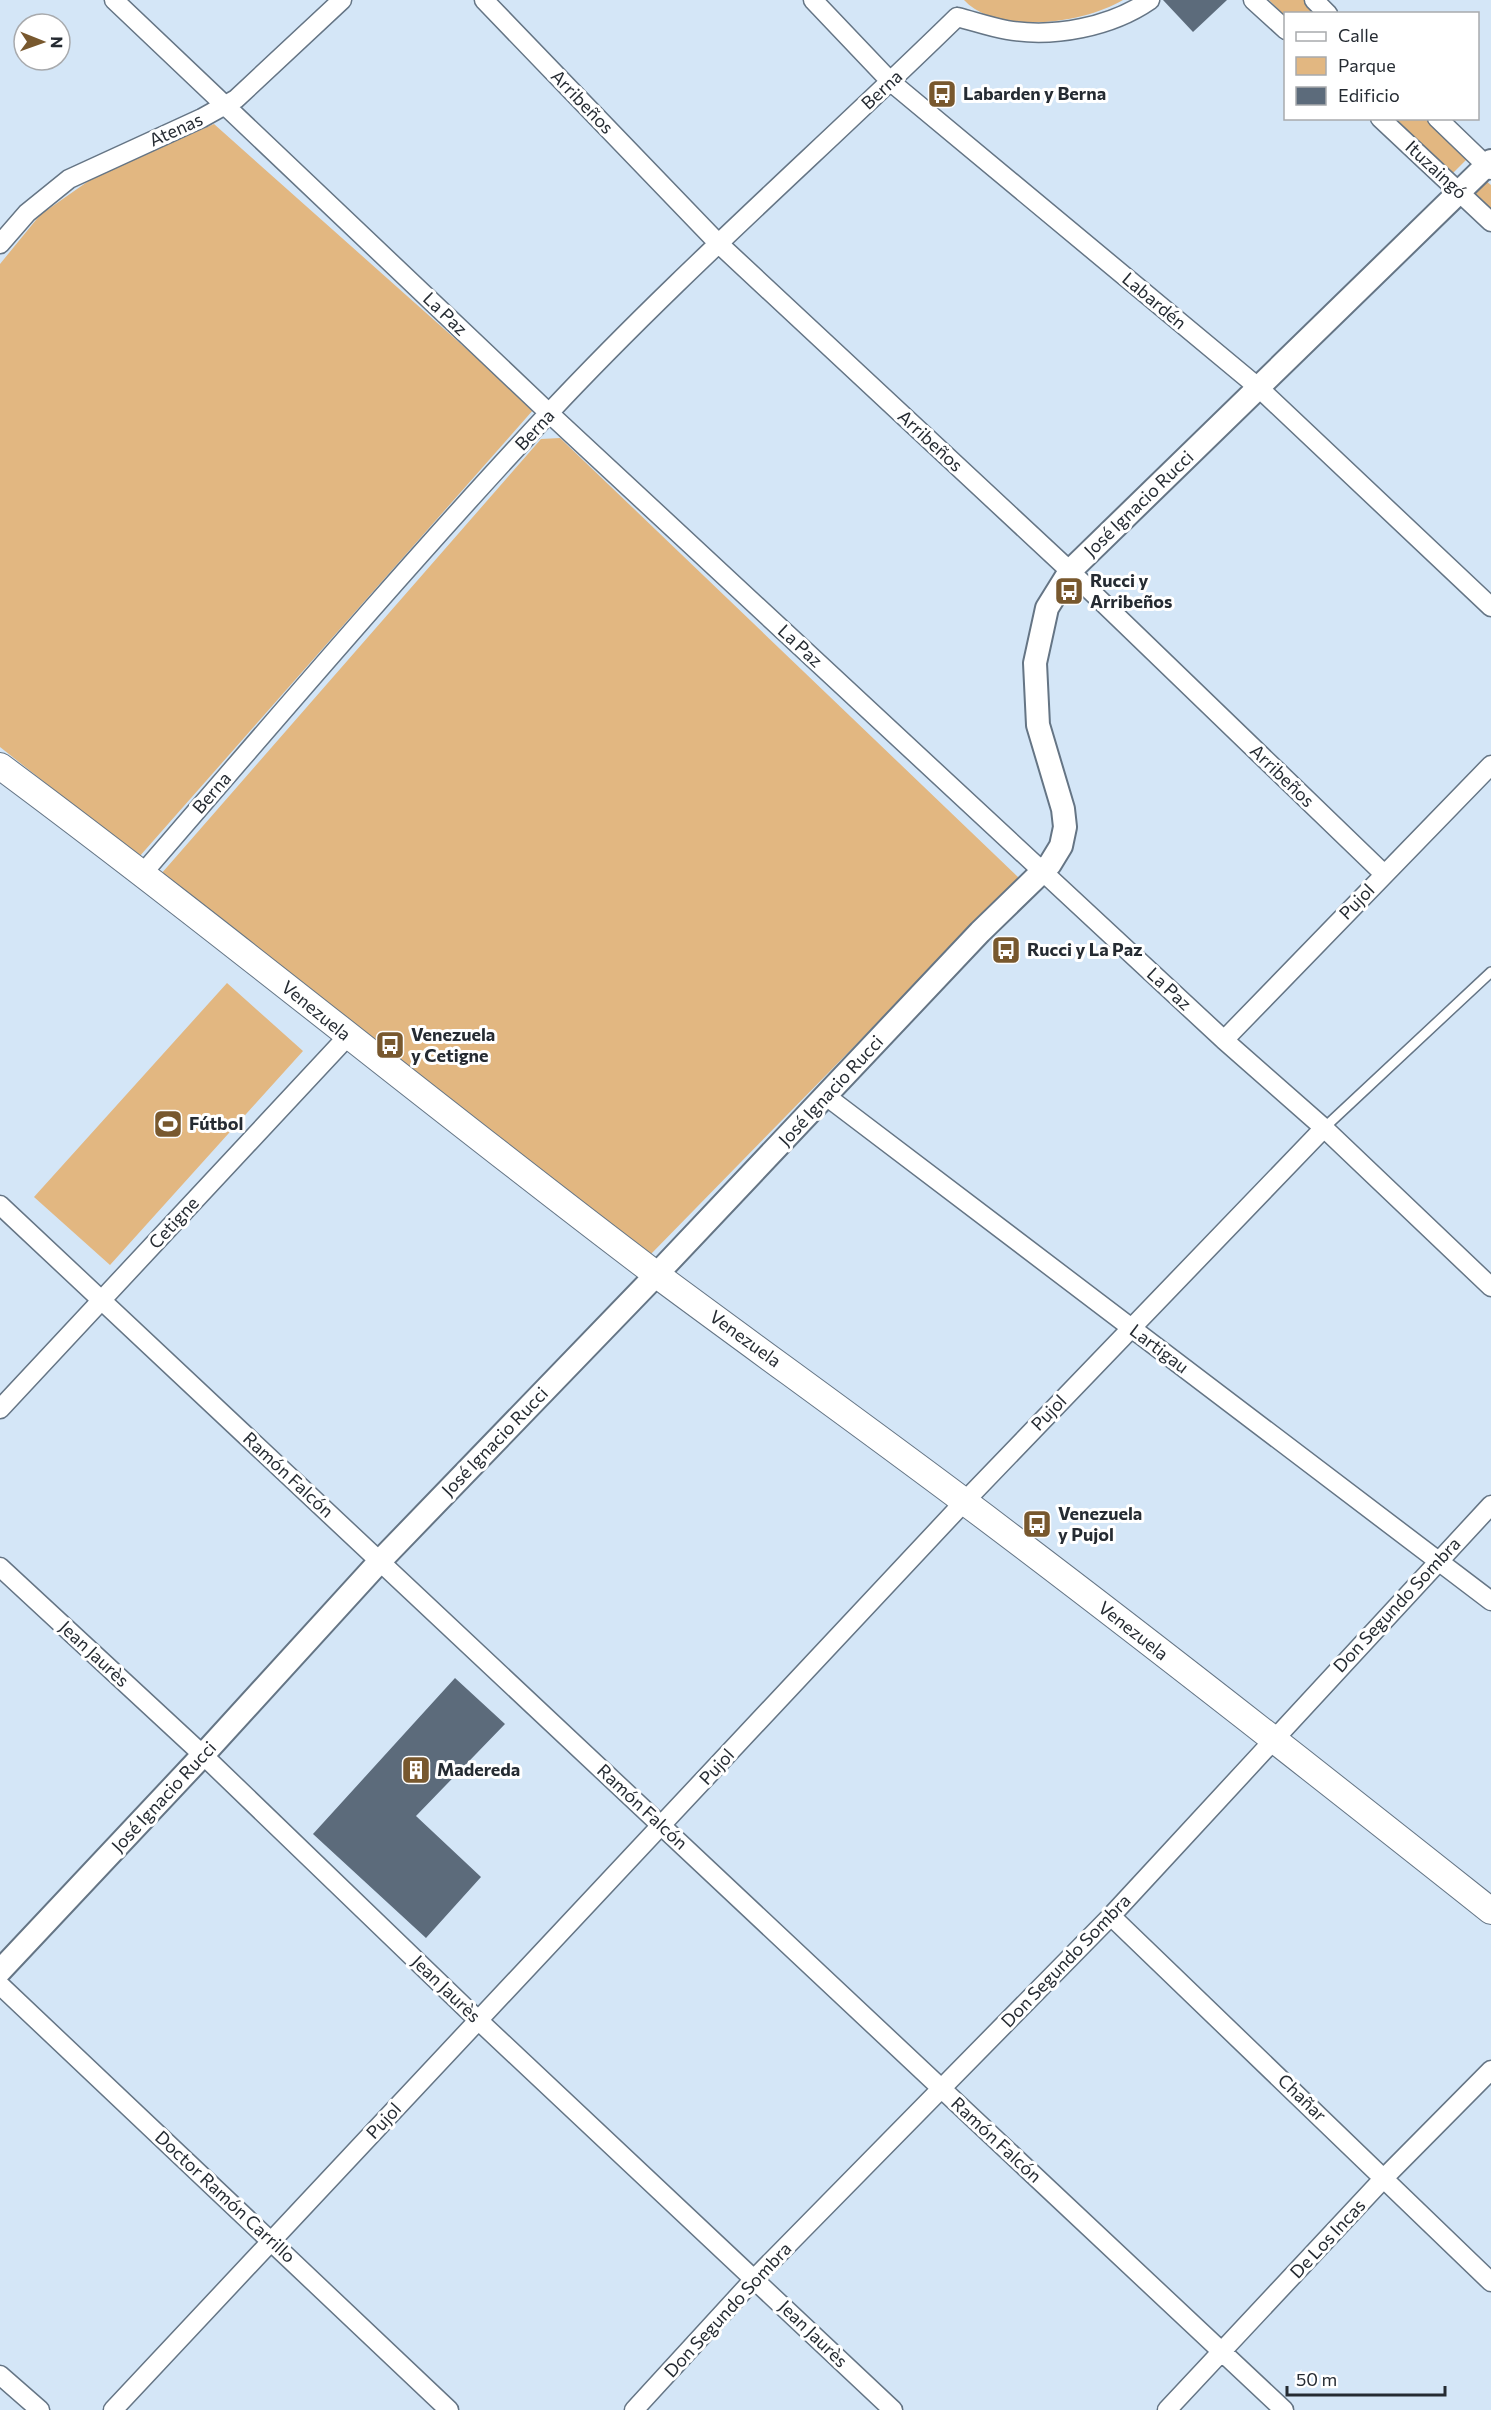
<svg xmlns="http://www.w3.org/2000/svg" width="1491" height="2410" font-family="Commissioner,sans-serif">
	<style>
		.green { fill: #e2b781 }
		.building { fill: #5c6b7b }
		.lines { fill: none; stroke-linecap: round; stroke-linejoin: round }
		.service-casing { stroke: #657585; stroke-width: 12 }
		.minor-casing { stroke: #657585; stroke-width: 21 }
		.tertiary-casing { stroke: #657585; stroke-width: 26 }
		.secondary-casing { stroke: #657585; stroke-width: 28 }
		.service { stroke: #fff; stroke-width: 9 }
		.minor { stroke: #fff; stroke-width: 18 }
		.tertiary { stroke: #fff; stroke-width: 22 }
		.secondary { stroke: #fff; stroke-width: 26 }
		.labels { text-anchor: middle; stroke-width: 6; stroke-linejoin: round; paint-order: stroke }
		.street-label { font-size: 18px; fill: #252b32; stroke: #fff }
		.poi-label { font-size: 18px; font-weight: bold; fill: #252b32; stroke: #fff; text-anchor: start }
	</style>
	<rect width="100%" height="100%" fill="#d4e6f7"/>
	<path class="green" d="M964,0H1123C1085,23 997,36 964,0Z
		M1269,0H1304L1318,13L1286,14L1285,16Z
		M1392,119H1427L1468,158L1451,175Z
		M214,124L534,409L139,857L0,747V264L40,215L97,175Z
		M1486,181L1491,185V210L1474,194Z
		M560,438L1019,878L650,1255L161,874L541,439Z
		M227,983L303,1051L110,1265L34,1197Z"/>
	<path class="building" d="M1163,0H1227L1193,32Z
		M455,1678L505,1724L416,1816L481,1877L426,1938L313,1834Z"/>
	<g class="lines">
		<g class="service-casing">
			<path id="service" d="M1324,1128L1491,972"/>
		</g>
		<g class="minor-casing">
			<path id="minor" d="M114,0L549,413L1224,1040L1324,1128L1491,1287
				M484,0L718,243L1070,571L1384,874
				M813,0L891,82L1259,388L1491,607
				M1253,0L1286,30
				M1314,0L1328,14
				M957,17C973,21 990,27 1007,30C1054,38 1111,27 1150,0
				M1380,118L1491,222
				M1437,118L1491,170
				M0,244L27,213L69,179L202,118L236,99L342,0
				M143,873C277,718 409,563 548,414C678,275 821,150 957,17
				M1224,1040L1491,765
				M826,1096L1491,1601
				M0,1205L1284,2410
				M0,1409L348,1036
				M0,1567L203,1755L478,2020L893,2410
				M1111,1916L1491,2282
				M0,1985L449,2410
				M0,2375L40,2410
				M113,2410L965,1501L1324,1128
				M634,2410L755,2278L1111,1916L1491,1505
				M1167,2410L1384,2178L1491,2070"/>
		</g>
		<g class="tertiary-casing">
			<path id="tertiary" d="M0,1971L203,1755L380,1561L657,1274L980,932L1050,864L1061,846L1065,827L1063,809L1038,725L1035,663L1047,608L1070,571L1491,161"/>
		</g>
		<g class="secondary-casing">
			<path id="secondary" d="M0,766C222,931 436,1108 657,1275C758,1350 861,1424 961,1499C1140,1633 1316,1772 1491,1911"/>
		</g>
		<use href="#service" class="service"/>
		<use href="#minor" class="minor"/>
		<use href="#tertiary" class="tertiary"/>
		<use href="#secondary" class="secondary"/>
	</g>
	<defs>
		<g id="bus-square" transform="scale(1.5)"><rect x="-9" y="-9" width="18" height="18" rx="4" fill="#78582e" stroke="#fff"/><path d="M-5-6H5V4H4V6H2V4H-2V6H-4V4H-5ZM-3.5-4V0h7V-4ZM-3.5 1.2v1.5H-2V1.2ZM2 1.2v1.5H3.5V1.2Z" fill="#fff"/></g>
		<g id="stadium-square" transform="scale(1.5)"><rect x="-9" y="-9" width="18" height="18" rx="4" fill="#78582e" stroke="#fff"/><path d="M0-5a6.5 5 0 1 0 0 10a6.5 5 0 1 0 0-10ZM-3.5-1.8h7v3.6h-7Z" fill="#fff"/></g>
		<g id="building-square" transform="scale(1.5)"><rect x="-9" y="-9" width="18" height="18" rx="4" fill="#78582e" stroke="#fff"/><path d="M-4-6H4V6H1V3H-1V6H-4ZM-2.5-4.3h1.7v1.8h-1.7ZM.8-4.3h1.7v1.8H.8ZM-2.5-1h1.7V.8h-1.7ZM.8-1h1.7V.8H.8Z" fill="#fff"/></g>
	</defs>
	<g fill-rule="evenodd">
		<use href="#bus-square" x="942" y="94"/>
		<use href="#bus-square" x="1069" y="591"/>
		<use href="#bus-square" x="1006" y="950"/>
		<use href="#bus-square" x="390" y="1045"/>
		<use href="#stadium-square" x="168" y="1124"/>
		<use href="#bus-square" x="1037" y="1524"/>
		<use href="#building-square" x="416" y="1770"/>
	</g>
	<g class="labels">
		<g class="street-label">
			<text transform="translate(882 90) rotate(-43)" y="6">Berna</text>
			<text transform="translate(582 102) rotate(46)" y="6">Arribeños</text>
			<text transform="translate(176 130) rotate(-24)" y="6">Atenas</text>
			<text transform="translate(1436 170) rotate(43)" y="6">Ituzaingó</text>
			<text transform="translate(1154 301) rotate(40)" y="6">Labardén</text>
			<text transform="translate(445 314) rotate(44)" y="6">La Paz</text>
			<text transform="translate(535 430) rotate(-47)" y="6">Berna</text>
			<text transform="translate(930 441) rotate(43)" y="6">Arribeños</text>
			<text transform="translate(1139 504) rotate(-44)" y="6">José Ignacio Rucci</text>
			<text transform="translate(800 646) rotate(43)" y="6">La Paz</text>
			<text transform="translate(1282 776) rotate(44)" y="6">Arribeños</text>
			<text transform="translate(212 793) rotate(-49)" y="6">Berna</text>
			<text transform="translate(1357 902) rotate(-46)" y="6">Pujol</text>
			<text transform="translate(1169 989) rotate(43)" y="6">La Paz</text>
			<text transform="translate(316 1011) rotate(39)" y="6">Venezuela</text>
			<text transform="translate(831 1091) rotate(-47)" y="6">José Ignacio Rucci</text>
			<text transform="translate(174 1223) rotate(-47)" y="6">Cetigne</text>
			<text transform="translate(745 1339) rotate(36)" y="6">Venezuela</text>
			<text transform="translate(1159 1349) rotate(37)" y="6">Lartigau</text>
			<text transform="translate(1049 1413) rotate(-46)" y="6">Pujol</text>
			<text transform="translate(495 1442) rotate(-46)" y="6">José Ignacio Rucci</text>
			<text transform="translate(288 1475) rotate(43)" y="6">Ramón Falcón</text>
			<text transform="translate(1397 1605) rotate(-47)" y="6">Don Segundo Sombra</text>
			<text transform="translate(1133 1631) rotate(38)" y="6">Venezuela</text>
			<text transform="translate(94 1654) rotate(43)" y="6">Jean Jaurès</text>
			<text transform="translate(717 1767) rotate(-47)" y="6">Pujol</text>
			<text transform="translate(164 1797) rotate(-47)" y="6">José Ignacio Rucci</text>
			<text transform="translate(642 1807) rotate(43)" y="6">Ramón Falcón</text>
			<text transform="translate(1066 1961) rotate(-46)" y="6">Don Segundo Sombra</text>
			<text transform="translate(446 1989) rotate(44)" y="6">Jean Jaurès</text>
			<text transform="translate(1302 2098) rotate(44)" y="6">Chañar</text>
			<text transform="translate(384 2121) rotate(-47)" y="6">Pujol</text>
			<text transform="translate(996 2140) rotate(43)" y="6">Ramón Falcón</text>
			<text transform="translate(225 2197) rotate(43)" y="6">Doctor Ramón Carrillo</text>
			<text transform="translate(1328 2239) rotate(-47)" y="6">De Los Incas</text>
			<text transform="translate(728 2310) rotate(-47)" y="6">Don Segundo Sombra</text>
			<text transform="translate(813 2334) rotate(44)" y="6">Jean Jaurès</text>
		</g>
		<g class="poi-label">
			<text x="963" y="100">Labarden y Berna</text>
			<text x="1090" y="587">Rucci y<tspan x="1090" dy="21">Arribeños</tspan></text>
			<text x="1027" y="956">Rucci y La Paz</text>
			<text x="411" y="1041">Venezuela<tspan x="411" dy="21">y Cetigne</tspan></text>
			<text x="189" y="1130">Fútbol</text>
			<text x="1058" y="1520">Venezuela<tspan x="1058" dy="21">y Pujol</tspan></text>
			<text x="437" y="1776">Madereda</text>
		</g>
	</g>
	<rect x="1284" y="12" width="195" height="108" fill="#ffffff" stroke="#a8aaad" stroke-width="1.5"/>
	<rect x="1296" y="32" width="30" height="9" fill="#ffffff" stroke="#a8aaad" stroke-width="1.5"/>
	<text x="1338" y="42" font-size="18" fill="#252b32">Calle</text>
	<rect x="1296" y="57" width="30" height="18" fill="#e2b781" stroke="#a8aaad" stroke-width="1.5"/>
	<text x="1338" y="72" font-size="18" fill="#252b32">Parque</text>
	<rect x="1296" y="87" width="30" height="18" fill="#5c6b7b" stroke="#a8aaad" stroke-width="1.5"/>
	<text x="1338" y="102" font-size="18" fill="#252b32">Edificio</text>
	<g transform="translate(42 42) rotate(91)"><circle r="28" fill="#ffffff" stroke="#a8aaad" stroke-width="1.5"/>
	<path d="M0-4.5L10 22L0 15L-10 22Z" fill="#78582e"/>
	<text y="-9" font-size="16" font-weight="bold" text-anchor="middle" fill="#252b32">N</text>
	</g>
	<path d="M1287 2386v9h158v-9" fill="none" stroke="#252b32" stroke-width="3"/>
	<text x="1296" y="2386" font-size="18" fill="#252b32" stroke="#ffffff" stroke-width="4.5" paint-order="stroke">50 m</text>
</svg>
